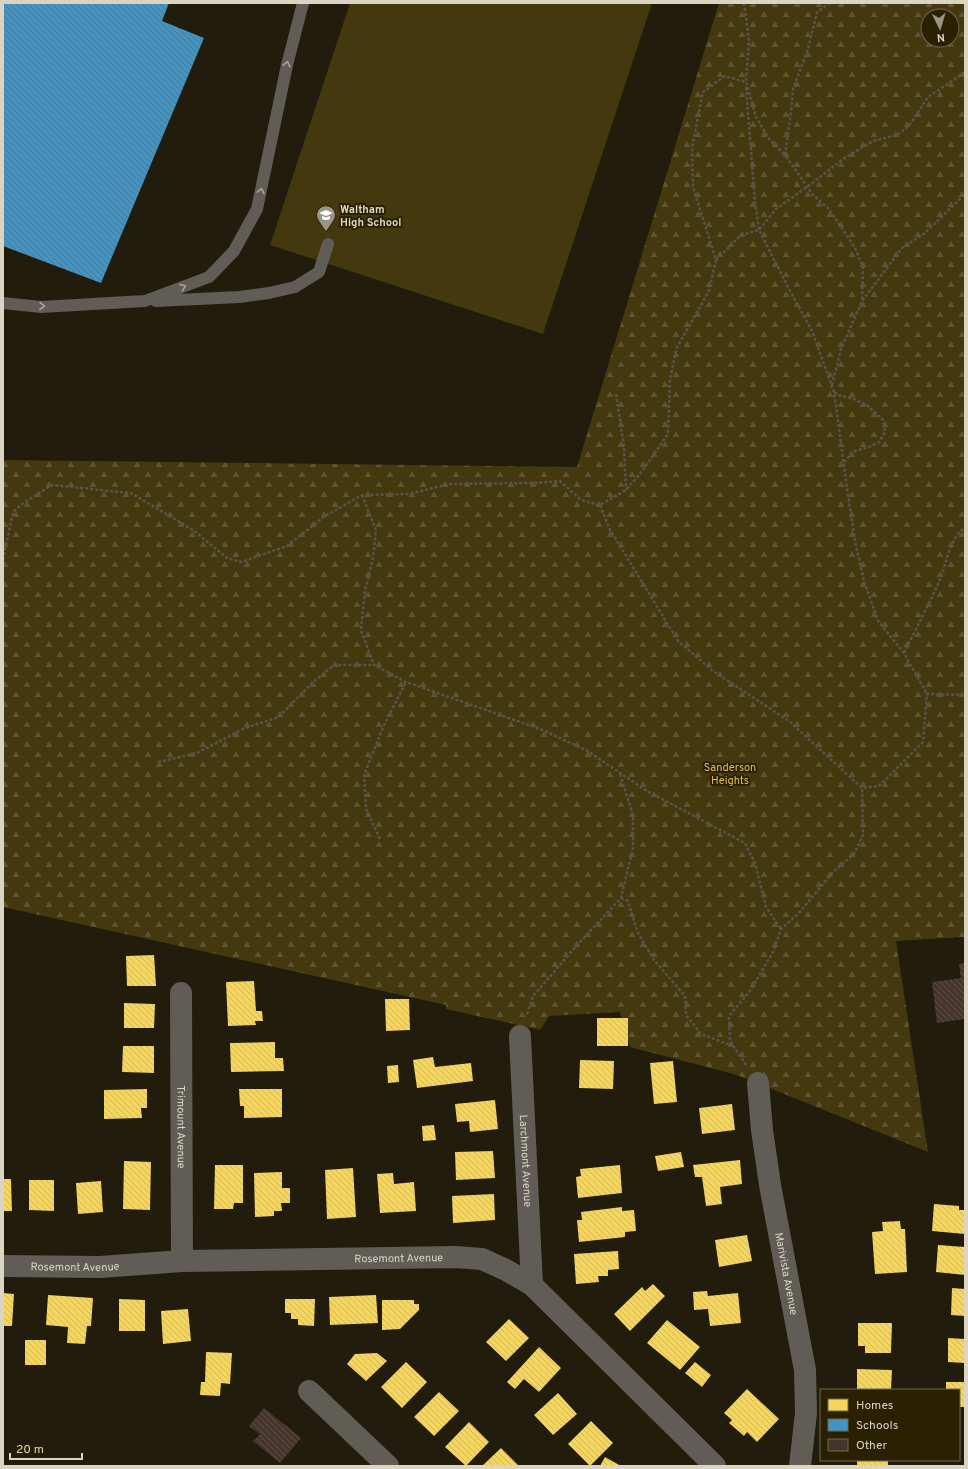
<svg xmlns="http://www.w3.org/2000/svg" width="968" height="1469" font-family="Overpass,sans-serif">
	<style>
		.forest { fill: url(#forest-firs); fill-rule: evenodd }
		.green { fill: #44380f }
		.homes { fill: url(#homes-back-hatch) }
		.schools { fill: url(#schools-back-hatch) }
		.building { fill: url(#building-back-hatch) }
		.lines { fill: none; stroke-linecap: round; stroke-linejoin: round }
		.path { stroke: #58544c; stroke-width: 2.5; stroke-dasharray: 3 2; stroke-linecap: butt }
		.lane { stroke: #605d57; stroke-width: 12 }
		.street { stroke: #605d57; stroke-width: 22 }
		.oneway { stroke: #a9a498 }
		.labels { text-anchor: middle; stroke-width: 4; stroke-linejoin: round; paint-order: stroke }
		.poi-label { font-size: 11px; font-weight: bold; fill: #dad4c3; stroke: #2a2103; text-anchor: start }
		.park-label { font-size: 11px; fill: #e1bf4f; stroke: #2a2103 }
		.street-label { font-size: 11px; fill: #dad4c3; stroke: #2a2103 }
	</style>
	<defs>
		<pattern id="forest-firs" width="22" height="20" patternUnits="userSpaceOnUse"><rect width="22" height="20" fill="#44380f"/><path d="M5 1l3.5 6h-7zM16 11l3.5 6h-7z" fill="#5e5430"/></pattern>
		<pattern id="homes-back-hatch" width="6" height="6" patternUnits="userSpaceOnUse"><rect width="6" height="6" fill="#f6d55c"/><path d="M-1 5l2 2M0 0l6 6M5-1l2 2" fill="none" stroke="#d2b755"/></pattern>
		<pattern id="schools-back-hatch" width="6" height="6" patternUnits="userSpaceOnUse"><rect width="6" height="6" fill="#4393c3"/><path d="M-1 5l2 2M0 0l6 6M5-1l2 2" fill="none" stroke="#427a9a"/></pattern>
		<pattern id="building-back-hatch" width="6" height="6" patternUnits="userSpaceOnUse"><rect width="6" height="6" fill="#46352b"/><path d="M-1 5l2 2M0 0l6 6M5-1l2 2" fill="none" stroke="#605148"/></pattern>
	</defs>
	<rect width="100%" height="100%" fill="#211c0c"/>
	<path class="forest" d="M719,3H965V937L896,941L928,1152L737,1075L630,1047L620,1012L549,1016L540,1030L446,1009V1005L3,907V460L577,467ZM928,16H952V40H928Z"/>
	<path class="green" d="M350,3H652L543,334L270,245Z"/>
	<path class="homes" d="M154,955L156,986H127L126,956Z
		M254,981L256,1011H262L263,1021H255L256,1025L228,1026L226,982Z
		M385,999H409L410,1030L386,1031Z
		M124,1003L155,1004L154,1028H124Z
		M597,1018H628V1046H597Z
		M275,1042V1058H283L284,1071L231,1072L230,1043Z
		M123,1046H154V1073L122,1072Z
		M433,1057L435,1067L471,1063L473,1081L417,1088L413,1060Z
		M580,1060L614,1061L613,1089L579,1088Z
		M673,1061L677,1102L654,1104L650,1063Z
		M398,1065L399,1082L388,1083L387,1066Z
		M147,1089V1108H141L142,1118L104,1119V1090Z
		M239,1089H282V1117L244,1118V1106H240Z
		M495,1100L498,1129L470,1132L469,1121L457,1122L455,1104Z
		M732,1104L735,1130L702,1134L699,1108Z
		M434,1125L436,1140L423,1141L422,1126Z
		M493,1151L495,1178L456,1180L455,1152Z
		M681,1152L684,1167L658,1171L655,1156Z
		M740,1160L742,1184L720,1187L722,1204L706,1206L702,1177H695L693,1165Z
		M124,1161L151,1162L150,1210L123,1209Z
		M215,1165H243V1203H234L233,1209H214Z
		M620,1165L622,1193L578,1198L576,1177L581,1176L580,1169Z
		M353,1168L356,1217L327,1219L325,1170Z
		M282,1172V1188H290V1203H281L282,1211H274V1216L255,1217L254,1173Z
		M393,1173L394,1184L414,1182L416,1211L380,1213L377,1174Z
		M3,1179H11L12,1211H3Z
		M29,1180H54V1211L29,1210Z
		M101,1181L103,1212L78,1214L76,1183Z
		M494,1194L495,1220L453,1223L452,1196Z
		M934,1204L959,1206V1210H965V1234L932,1231Z
		M622,1207V1211L634,1210L636,1231L625,1232V1237L579,1242L577,1220H582L581,1212Z
		M900,1221L901,1229H905L907,1272L875,1274L872,1232L883,1231L882,1222Z
		M747,1235L752,1261L719,1267L715,1240Z
		M938,1245L965,1247V1275L936,1272Z
		M618,1251L619,1269L608,1270V1276H598L599,1282L576,1284L574,1254Z
		M653,1284L665,1296L630,1331L614,1314L642,1287L645,1291Z
		M952,1288L965,1289V1316L951,1315Z
		M707,1291L708,1296L738,1293L741,1323L710,1326L708,1309L694,1310L693,1292Z
		M3,1293L14,1294L12,1326H3Z
		M48,1295L93,1298L91,1326H87L85,1344L67,1343L68,1327L46,1325Z
		M376,1295L378,1323L330,1325L329,1297Z
		M119,1299L145,1300V1331H119Z
		M285,1299H315L314,1326L298,1325V1319H291V1313H285Z
		M382,1300H414V1304H419V1310L400,1329L382,1330Z
		M188,1309L191,1341L163,1344L161,1311Z
		M509,1319L529,1338L506,1361L486,1342Z
		M667,1320L700,1347L680,1370L647,1343Z
		M858,1323H892L891,1353H865V1346H858Z
		M948,1338L965,1339V1363L948,1362Z
		M25,1340H46V1365H25Z
		M539,1347L561,1368L539,1392L524,1379L515,1389L507,1382Z
		M206,1352L232,1353L230,1384L221,1383L220,1396L200,1395L201,1382H205Z
		M377,1353L387,1361L366,1381L347,1364L355,1354Z
		M406,1362L427,1382L402,1408L381,1387Z
		M695,1362L711,1375L702,1387L685,1373Z
		M857,1369L892,1370L891,1390H857Z
		M946,1382H965V1407H959V1390H946Z
		M747,1389L779,1419L757,1442L747,1432L744,1436L729,1423L732,1420L724,1413Z
		M439,1392L459,1411L434,1436L414,1417Z
		M558,1393L577,1414L553,1435L534,1415Z
		M591,1421L613,1443L590,1466L568,1444Z
		M469,1422L489,1442L466,1466L445,1447Z
		M501,1448L519,1466H482Z
		M605,1457L621,1466H600Z
		M857,1460H888V1466H857Z"/>
	<path class="schools" d="M3,3H169L162,21L204,38L101,283L3,246Z"/>
	<path class="building" d="M965,963V1019L937,1023L932,982L961,978L959,964Z
		M264,1408L301,1438L280,1463L253,1441L260,1434L249,1426Z"/>
	<g class="lines">
		<path class="path" d="M744,3L749,40L746,82
			M830,3L817,12L808,49L793,89L791,112L785,155L813,195L828,208L854,246L863,267L862,301
			M746,87L755,202L759,230L789,289L812,331L834,392L847,488L855,541L864,581L878,621L904,653L927,694
			M716,260L741,235L759,230L776,209L811,184L843,159L873,141L897,135L909,126L928,97L965,72
			M832,385L841,349L862,301L902,248L925,233L965,194
			M835,392L837,395L854,399L868,406L883,420L885,432L879,442L869,447L852,452L844,463
			M616,394L624,447L626,490
			M362,495L376,530L373,558L365,590L361,630L374,665L406,682L540,729L586,750L647,791L745,843L755,863L766,907L781,929
			M600,505L609,528L678,641L713,671L789,721L862,788L879,786L923,742L927,694L965,695
			M3,560L13,512L22,504L52,485L131,493L193,530L227,558L241,562L287,546L325,516L362,495L409,494L449,484L537,483L560,481L581,500L600,505L626,490L643,470L668,434L670,379L677,347L709,291L716,260L693,187L692,148L703,92L725,76L746,82L756,117L770,140L785,155
			M904,653C916,628 930,603 941,577C946,564 951,535 965,528
			M158,762L197,753L245,728L279,717L311,684L334,665H374
			M380,839L366,809L364,775L383,727L406,682
			M621,898L628,901L637,931L654,960L685,996L686,1015L701,1034L733,1046
			M527,1014L533,996L579,943L621,898L633,848V815L620,774
			M746,1065L730,1041L729,1016L750,991L773,952L781,929L799,913L833,872L854,854L863,835L862,788"/>
		<path class="lane" d="M156,301L239,297L269,293L295,287L319,272L328,244
			M3,303L41,307L145,301L209,277L234,251L257,209L287,65L303,3"/>
		<g class="street">
			<path id="s1" d="M181,993L182,1261"/>
			<path id="s2" d="M520,1036L532,1285"/>
			<path id="s3" d="M758,1083L762,1130L770,1185L805,1370L806,1413L800,1466"/>
			<path id="s4" d="M3,1266L100,1267L182,1261L455,1257L482,1259L506,1270L532,1285L715,1466"/>
			<path d="M309,1391L388,1466"/>
		</g>
	</g>
	<defs><path id="oneway-chevron" d="M-2-3.5L2.5 0L-2 3.5" fill="none" stroke-width="1.6" stroke-linecap="round" stroke-linejoin="round"/></defs>
	<g class="oneway">
		<use href="#oneway-chevron" transform="translate(287 64) rotate(-77)"/>
		<use href="#oneway-chevron" transform="translate(261 191) rotate(-78)"/>
		<use href="#oneway-chevron" transform="translate(183 287) rotate(-21)"/>
		<use href="#oneway-chevron" transform="translate(42 306) rotate(1)"/>
	</g>
	<defs>
		<g id="school-pin" transform="scale(1)"><path d="M0 17L-7.5 6A9.5 9.5 0 1 1 7.5 6Z" fill="#999483" stroke="#2a2103"/><path d="M0-5L7-2L0 1L-7-2ZM-4 1L0 2.5L4 1V4Q0 6-4 4Z" fill="#fff"/></g>
	</defs>
	<g fill-rule="evenodd">
		<use href="#school-pin" x="326" y="215"/>
	</g>
	<g class="labels">
		<g class="poi-label">
			<text x="340" y="213">Waltham<tspan x="340" dy="13">High School</tspan></text>
		</g>
		<g class="park-label">
			<text x="730" y="771">Sanderson<tspan x="730" dy="13">Heights</tspan></text>
		</g>
		<g class="street-label">
			<text dy="4" stroke="none"><textPath href="#s1" startOffset="134">Trimount Avenue</textPath></text>
			<text dy="4" stroke="none"><textPath href="#s2" startOffset="125">Larchmont Avenue</textPath></text>
			<text dy="4" stroke="none"><textPath href="#s4" startOffset="396">Rosemont Avenue</textPath></text>
			<text dy="4" stroke="none"><textPath href="#s4" startOffset="72">Rosemont Avenue</textPath></text>
			<text dy="4" stroke="none"><textPath href="#s3" startOffset="193">Marivista Avenue</textPath></text>
		</g>
	</g>
	<rect width="968" height="1469" fill="none" stroke="#dad4c3" stroke-width="8"/>
	<rect x="820" y="1389" width="140" height="72" fill="#2a2103" stroke="#706950"/>
	<rect x="828" y="1399" width="20" height="12" fill="#f6d55c" stroke="#706950"/>
	<text x="856" y="1409" font-size="12" fill="#dad4c3">Homes</text>
	<rect x="828" y="1419" width="20" height="12" fill="#4393c3" stroke="#706950"/>
	<text x="856" y="1429" font-size="12" fill="#dad4c3">Schools</text>
	<rect x="828" y="1439" width="20" height="12" fill="#46352b" stroke="#706950"/>
	<text x="856" y="1449" font-size="12" fill="#dad4c3">Other</text>
	<g transform="translate(940 28) rotate(175)"><circle r="19" fill="#2a2103" stroke="#706950"/>
	<path d="M0-3L7 15L0 10L-7 15Z" fill="#999483"/>
	<text y="-6" font-size="11" font-weight="bold" text-anchor="middle" fill="#dad4c3">N</text>
	</g>
	<path d="M10 1453v6h72v-6" fill="none" stroke="#dad4c3" stroke-width="2"/>
	<text x="16" y="1453" font-size="12" fill="#dad4c3" stroke="#2a2103" stroke-width="3" paint-order="stroke">20 m</text>
</svg>
